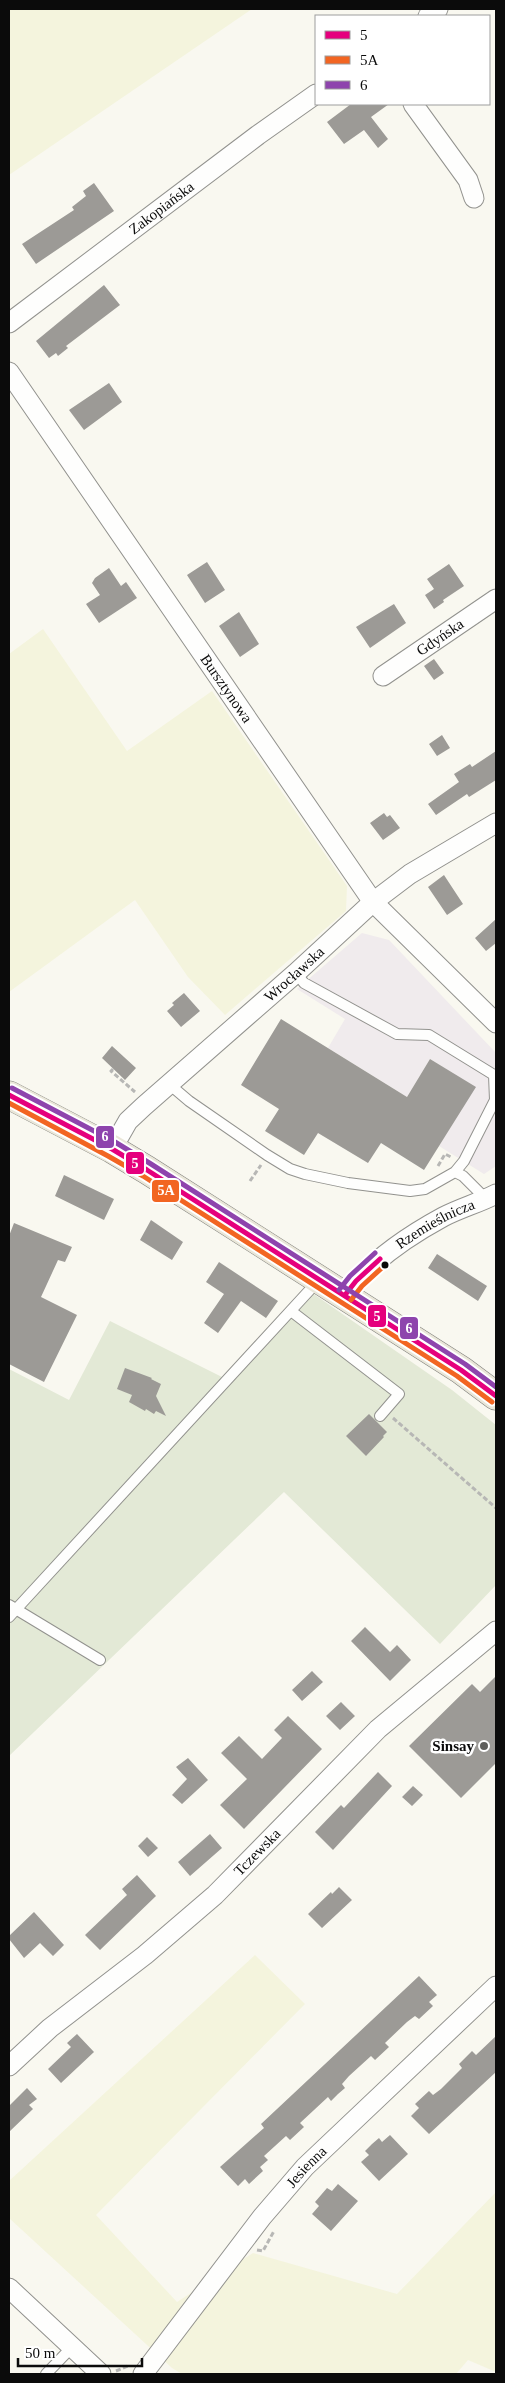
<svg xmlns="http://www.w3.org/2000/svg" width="505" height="2383" font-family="'Times New Roman',serif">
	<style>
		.industrial { fill: #f0ebed }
		.farmland { fill: #f4f4dd }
		.cemetery { fill: #e3e9d6 }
		.building { fill: #9c9a96 }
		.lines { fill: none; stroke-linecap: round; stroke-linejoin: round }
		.service-casing { stroke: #92928e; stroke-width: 12 }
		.minor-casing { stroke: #92928e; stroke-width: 21 }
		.primary-casing { stroke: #7f7f7b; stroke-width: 29 }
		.path { stroke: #b7b7b5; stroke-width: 3; stroke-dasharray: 5 2.5; stroke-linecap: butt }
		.service { stroke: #fefefd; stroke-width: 10 }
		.minor { stroke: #fefefd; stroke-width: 19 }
		.primary { stroke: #eae7d9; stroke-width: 28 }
		.bus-1-casing { stroke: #fff; stroke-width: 9 }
		.bus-2-casing { stroke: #fff; stroke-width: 9 }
		.bus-3-casing { stroke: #fff; stroke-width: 9 }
		.bus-1 { stroke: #e5007d; stroke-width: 5 }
		.bus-2 { stroke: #f26522; stroke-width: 5 }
		.bus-3 { stroke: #8e44ad; stroke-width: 5 }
		.bus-dot { fill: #0b0b0b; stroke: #fff; stroke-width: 2 }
		.poi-dot { fill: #5e5e5b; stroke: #fff; stroke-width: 2 }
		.labels { text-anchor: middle; stroke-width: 5; stroke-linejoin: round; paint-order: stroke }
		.street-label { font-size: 15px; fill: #0b0b0b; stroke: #fff }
		.poi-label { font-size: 15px; font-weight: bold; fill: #0b0b0b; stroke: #fff; text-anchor: end }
		.line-badge { stroke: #fff; stroke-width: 2 }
		.badge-label { font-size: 14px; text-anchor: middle; font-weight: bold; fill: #fff }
	</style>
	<rect width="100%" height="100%" fill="#f9f8f0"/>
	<path class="industrial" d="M362,933L389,940L496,1053V1166L484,1174L439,1146L475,1087L430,1059L407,1097L328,1048L345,1019L297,989Z"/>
	<path class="farmland" d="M9,9H252L9,175Z
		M43,629L127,751L212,691L347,886L346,911L225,1015L188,977L135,900L9,992V654Z
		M255,1955L305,2004L96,2215L177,2302L253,2253L397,2294L496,2192V2372L468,2360L456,2374H182L172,2368L9,2218V2181Z"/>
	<path class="cemetery" d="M305,1288L452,1390L496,1425V1585L440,1644L284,1492L9,1756V1369L69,1400L110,1321L224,1378Z"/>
	<path class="building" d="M351,104H389L371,117L388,139L378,148L364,130L344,144L327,122Z
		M94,183L114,211L36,264L22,244L74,210L72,207L86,196L83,191Z
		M104,285L120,305L66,346L68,348L58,356L56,353L49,358L36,341Z
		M109,383L122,402L84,430L69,410Z
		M207,562L225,590L205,603L187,575Z
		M449,564L464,586L443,600L444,602L434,609L425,595L434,589L427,579Z
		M109,568L121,586L126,582L137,598L99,623L86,604L100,595L92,583L95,578Z
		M394,604L406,623L370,648L356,627Z
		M239,612L259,644L240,657L219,626Z
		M434,659L444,673L434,680L424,666Z
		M442,735L450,748L437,756L429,744Z
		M496,751V780L469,797L467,794L436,815L428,804L459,782L454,774L470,764L472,767Z
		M384,813L387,817L390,815L400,828L383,840L370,823Z
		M444,875L463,904L447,915L428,887Z
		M496,919V943L486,951L475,938Z
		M184,993L200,1011L181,1027L167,1011L174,1005L172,1003Z
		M281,1019L407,1097L430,1059L476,1087L424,1170L381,1143L368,1163L318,1133L304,1155L265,1131L279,1109L241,1085Z
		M112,1046L136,1068L125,1080L102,1058Z
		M64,1175L114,1199L104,1220L55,1196Z
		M151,1220L183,1242L172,1260L140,1240Z
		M14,1223L72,1247L65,1262L58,1260L41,1297L77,1315L44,1382L9,1364V1236Z
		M437,1254L487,1286L478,1301L428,1268Z
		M219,1262L278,1301L266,1318L241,1301L218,1333L204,1323L224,1294L206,1282Z
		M125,1368L152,1378L151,1379L161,1384L156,1396L166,1416L156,1411L154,1414L146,1409L145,1411L129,1402L132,1395L117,1389Z
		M369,1414L387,1432L383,1436L384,1437L366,1456L346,1436Z
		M365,1627L390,1652L397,1645L411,1660L390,1681L351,1641Z
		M312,1671L323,1682L302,1701L292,1690Z
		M496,1676V1763L461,1798L409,1746L472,1684L480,1692Z
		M341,1702L355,1716L340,1730L326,1716Z
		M288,1716L322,1749L244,1829L220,1805L247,1779L221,1753L239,1736L262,1759L282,1738L274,1730Z
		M188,1758L208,1780L182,1804L172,1795L187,1779L176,1767Z
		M378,1772L392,1786L333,1850L315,1832L341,1805L344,1808Z
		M413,1786L423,1795L412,1806L402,1797Z
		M210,1834L222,1848L190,1876L178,1862Z
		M147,1837L158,1848L148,1857L138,1846Z
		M137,1875L156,1896L100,1950L85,1935L127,1895L122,1889Z
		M339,1887L352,1900L322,1928L308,1914L331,1892L332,1894Z
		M34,1912L64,1945L53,1956L40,1943L24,1958L9,1939V1936Z
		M419,1976L437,1995L429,2002L433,2006L419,2019L415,2016L407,2022L385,2043L389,2047L375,2060L371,2056L349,2076L342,2084L345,2088L338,2094L331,2101L328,2097L300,2123L304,2127L290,2140L286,2136L264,2156L268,2160L260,2167L263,2171L249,2184L245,2179L238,2186L220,2167L264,2128L261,2124Z
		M77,2034L94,2052L61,2083L48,2069L71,2047L67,2043Z
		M496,2036V2072L429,2134L411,2116L419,2108L415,2104L429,2091L433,2095L441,2089L462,2068L459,2064L472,2051L476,2055Z
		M27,2088L37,2099L29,2105L33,2109L9,2132V2106Z
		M390,2135L408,2154L379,2181L361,2162L369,2155L365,2151L372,2144L379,2138L382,2142Z
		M338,2184L358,2201L331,2231L312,2214L319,2206L315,2202L327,2188L332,2191Z"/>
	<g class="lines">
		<g class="service-casing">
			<path id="service" d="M296,973L304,983L397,1034L429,1035L494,1075L495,1100L464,1161L455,1172
				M169,1084L189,1101L267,1155L290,1169L305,1174L348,1183L410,1191L425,1189L455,1172L463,1176L486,1199
				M291,1311L399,1394L380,1416
				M9,1605L100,1660
				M9,1617L318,1281
				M46,2374L72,2347"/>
		</g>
		<g class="minor-casing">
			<g id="minor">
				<path d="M428,16L438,9"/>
				<path d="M413,104L468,180L474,198"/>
				<path id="s1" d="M9,323L258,135L316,94"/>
				<path id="s2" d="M9,372L373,902L496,1023"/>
				<path id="s3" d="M383,676L496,599"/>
				<path id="s4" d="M112,1149L128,1121L144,1106L296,973L373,902L410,874L496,823"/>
				<path id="s5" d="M345,1295C369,1263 408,1236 443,1217C460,1208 479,1203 496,1194"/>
				<path id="s6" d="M9,2066L50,2028L145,1955L215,1895L378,1729L496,1631"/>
				<path d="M9,2288L101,2374"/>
				<path id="s7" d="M143,2374L262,2217L305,2167L496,1986"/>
			</g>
		</g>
		<g class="primary-casing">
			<path id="primary" d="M9,1095L112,1149L147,1170L461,1370L496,1396"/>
		</g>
		<path class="path" d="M113,1069L111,1071L135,1092
			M438,1166L445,1154L451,1157
			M250,1181L261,1165
			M393,1418L496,1508
			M257,2250L263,2251L274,2231
			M116,2371L128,2366"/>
		<use href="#service" class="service"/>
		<use href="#minor" class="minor"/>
		<use href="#primary" class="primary"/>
		<g class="bus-1-casing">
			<path id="bus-1" d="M9,1095L112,1149L147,1170L461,1370L496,1396
				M345,1295L356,1281L380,1259"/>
		</g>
		<g class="bus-2-casing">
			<path id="bus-2" d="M9,1103L108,1156L143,1176L457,1376L492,1402
				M351,1300L362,1286L385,1265"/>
		</g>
		<g class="bus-3-casing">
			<path id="bus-3" d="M12,1088L115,1142L151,1164L465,1364L496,1387
				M339,1290L350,1276L375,1253"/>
		</g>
		<use href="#bus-1" class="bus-1"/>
		<use href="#bus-2" class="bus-2"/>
		<use href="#bus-3" class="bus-3"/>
	</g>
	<circle class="bus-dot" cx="385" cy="1265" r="4.5"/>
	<circle class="poi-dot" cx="484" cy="1746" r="5"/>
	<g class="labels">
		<g class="street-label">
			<text dy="5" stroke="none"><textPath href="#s1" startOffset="191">Zakopiańska</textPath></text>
			<text dy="5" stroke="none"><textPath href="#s3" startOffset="69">Gdyńska</textPath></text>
			<text dy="5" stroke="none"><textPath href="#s2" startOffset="384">Bursztynowa</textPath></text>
			<text dy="5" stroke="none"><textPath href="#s4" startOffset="254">Wrocławska</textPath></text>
			<text dy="5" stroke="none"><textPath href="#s5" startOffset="116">Rzemieślnicza</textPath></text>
			<text dy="5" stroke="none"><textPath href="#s6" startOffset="328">Tczewska</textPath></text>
			<text dy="5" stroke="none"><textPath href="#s7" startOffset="264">Jesienna</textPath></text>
		</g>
		<g class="poi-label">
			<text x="474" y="1751">Sinsay</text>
		</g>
	</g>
	<g class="line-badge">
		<rect x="95" y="1125" width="20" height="24" rx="5" fill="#8e44ad"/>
		<rect x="125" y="1151" width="20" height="24" rx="5" fill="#e5007d"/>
		<rect x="151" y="1179" width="29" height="24" rx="5" fill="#f26522"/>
		<rect x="367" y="1304" width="20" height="24" rx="5" fill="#e5007d"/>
		<rect x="399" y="1316" width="20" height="24" rx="5" fill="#8e44ad"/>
	</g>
	<g class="badge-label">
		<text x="105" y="1141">6</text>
		<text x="135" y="1168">5</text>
		<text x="166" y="1195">5A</text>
		<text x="377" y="1321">5</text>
		<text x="409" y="1333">6</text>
	</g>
	<rect width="505" height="2383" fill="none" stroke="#0b0b0b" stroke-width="20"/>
	<rect x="315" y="15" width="175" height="90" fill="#ffffff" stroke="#9d9d9d"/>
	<rect x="325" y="31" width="25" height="8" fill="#e5007d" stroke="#9d9d9d"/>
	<text x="360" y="40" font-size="15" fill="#0b0b0b">5</text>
	<rect x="325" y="56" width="25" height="8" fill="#f26522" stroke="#9d9d9d"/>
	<text x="360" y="65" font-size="15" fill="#0b0b0b">5A</text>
	<rect x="325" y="81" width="25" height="8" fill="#8e44ad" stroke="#9d9d9d"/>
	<text x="360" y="90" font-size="15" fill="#0b0b0b">6</text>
	<path d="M18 2358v8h124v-8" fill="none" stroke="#0b0b0b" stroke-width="2.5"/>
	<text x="25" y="2358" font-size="15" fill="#0b0b0b" stroke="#ffffff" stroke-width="4" paint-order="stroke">50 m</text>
</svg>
